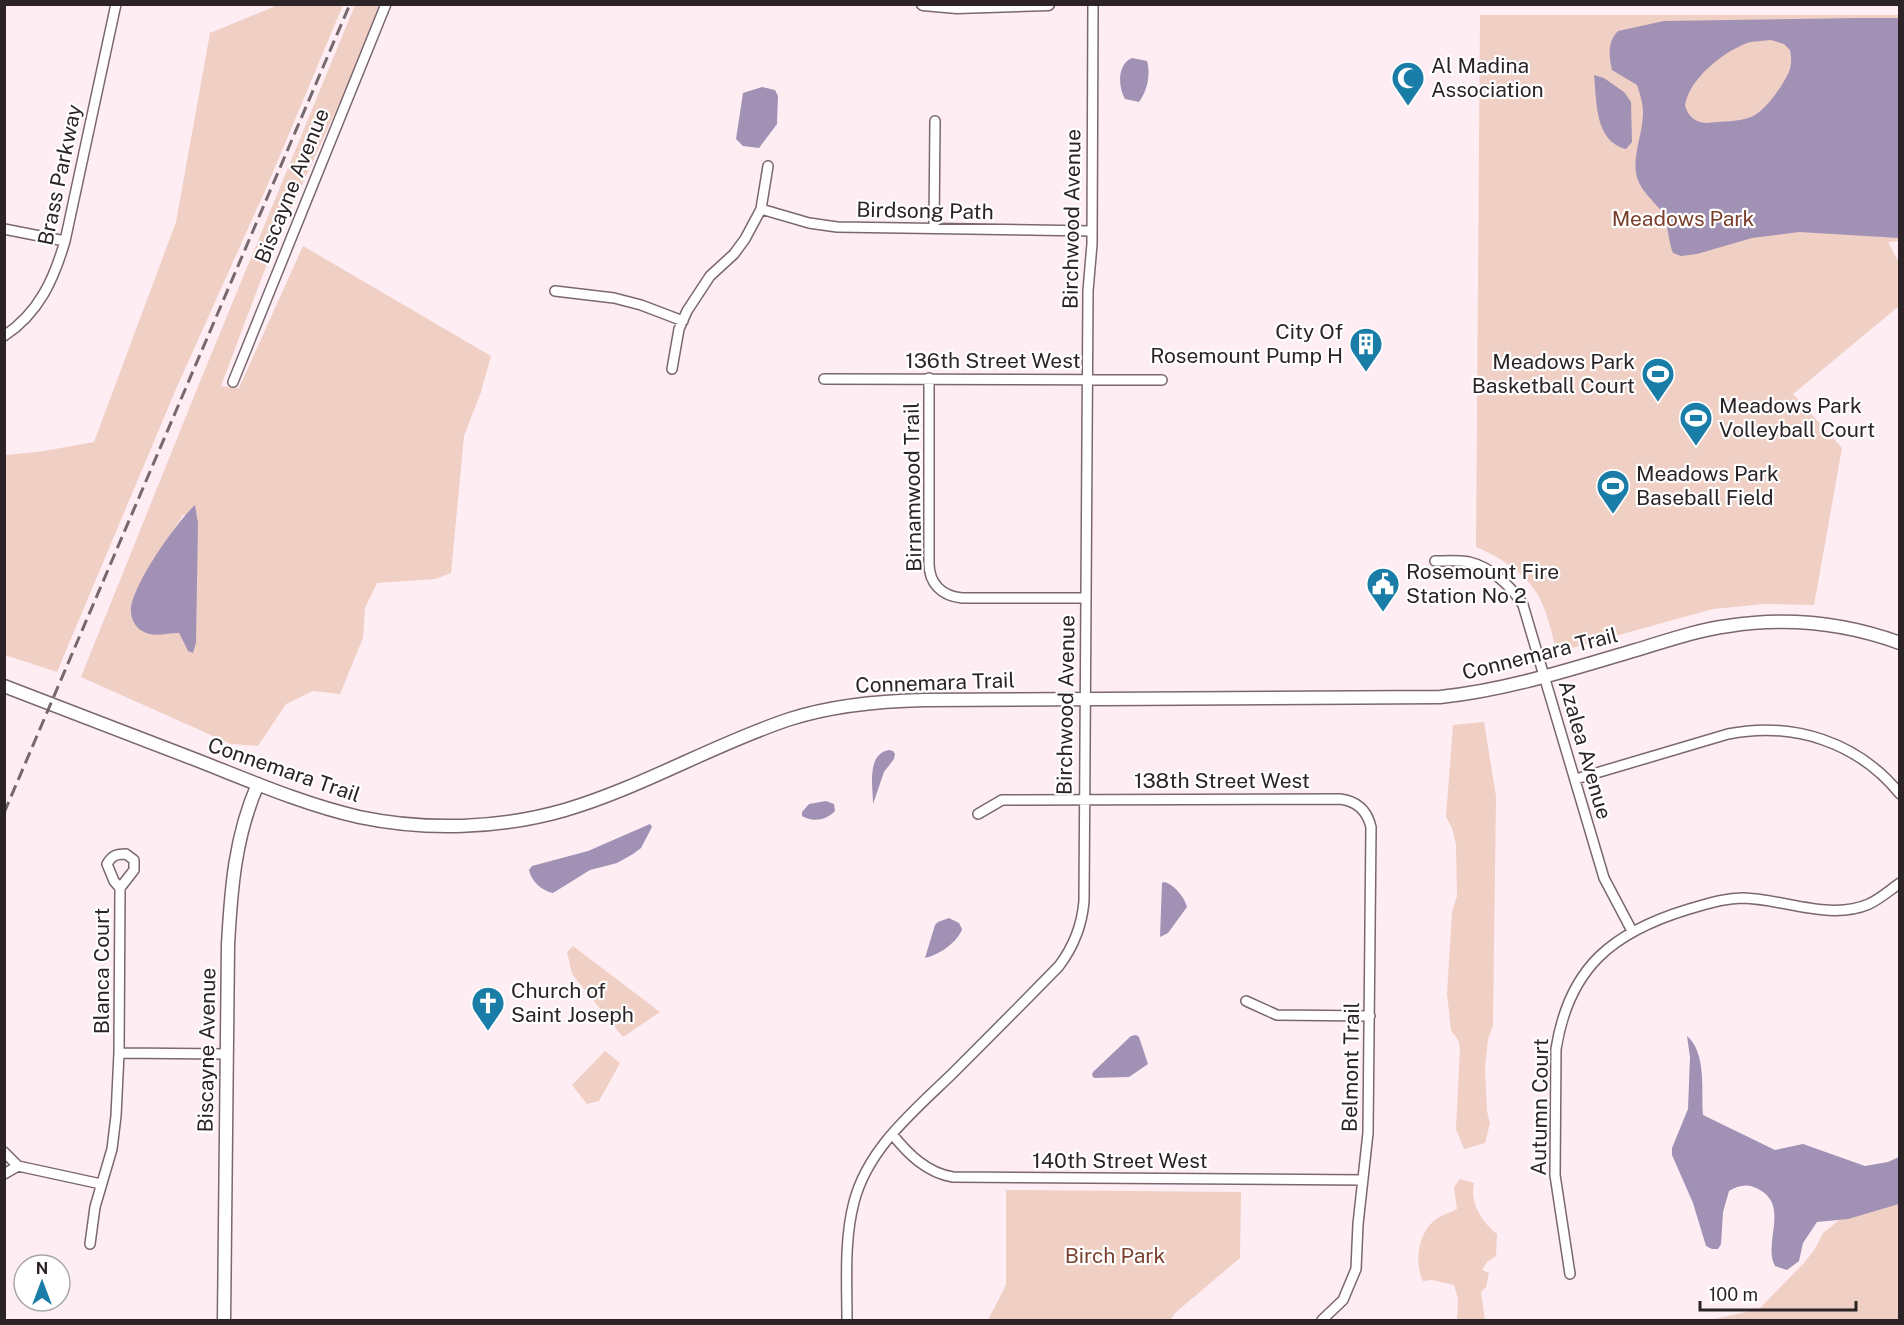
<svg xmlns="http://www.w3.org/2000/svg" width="1904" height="1325" font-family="'Public Sans',sans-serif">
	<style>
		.green { fill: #f0cfc4; fill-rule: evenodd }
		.water { fill: #a091b5; fill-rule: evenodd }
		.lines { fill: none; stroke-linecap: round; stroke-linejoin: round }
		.minor-casing { stroke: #7a676f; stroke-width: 12 }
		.tertiary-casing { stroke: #7a676f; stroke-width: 15 }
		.minor { stroke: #fff; stroke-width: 9 }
		.tertiary { stroke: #fff; stroke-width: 12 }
		.rail { stroke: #75696e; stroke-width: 3; stroke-dasharray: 12 6; stroke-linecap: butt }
		.labels { text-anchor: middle; stroke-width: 4.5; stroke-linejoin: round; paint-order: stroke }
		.poi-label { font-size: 21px; fill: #2b2326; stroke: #fff; text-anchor: start }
		.street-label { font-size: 21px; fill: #2b2326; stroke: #fff }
		.park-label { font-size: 21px; fill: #79402d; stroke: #fff }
	</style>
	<rect width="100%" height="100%" fill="#ffedf4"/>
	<path class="green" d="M278,5H343L268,184L176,389L57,672L5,655V455L38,452L94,442L176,222L210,33Z
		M355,5H379L361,56L273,248L221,386L239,388L303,246L491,356L481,392L464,436L451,573L435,579L377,583L365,608L363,638L340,694L313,691L286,704L258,746L231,744L81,677L199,384ZM197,513L196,643L193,653L188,651L179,633H174L135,593L150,566L183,515Z
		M1480,15H1899V241L1888,242L1899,263V306L1793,394L1842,448L1814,605L1764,604L1713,609L1561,651L1556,648C1551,631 1547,611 1538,595C1526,574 1499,556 1476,547Z
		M1484,722L1496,796L1493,1025L1488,1039L1485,1069L1487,1111L1490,1123L1485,1143L1464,1149L1456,1129L1460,1048L1458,1040L1451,1030L1447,994L1452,912L1457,896L1456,845L1452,828L1446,817L1453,725Z
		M573,946L660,1012L623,1037L572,974L567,952Z
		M605,1051L620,1063L599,1101L587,1104L572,1085Z
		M1460,1179L1474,1183C1470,1205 1482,1221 1497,1234L1496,1256L1487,1262L1482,1270L1489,1273L1486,1287L1481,1292L1485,1320H1457L1458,1299L1454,1285L1432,1280L1423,1281C1414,1263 1418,1233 1435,1220C1441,1215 1450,1213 1457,1209L1454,1187Z
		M1006,1190L1241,1192L1240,1258L1175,1313L1170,1320H988L1006,1285Z
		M1899,1204V1320H1710L1759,1309L1803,1264L1815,1249L1823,1233L1839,1220Z"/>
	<path class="water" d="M1859,18H1899V238L1799,232L1752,238L1697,254L1681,256L1673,253C1668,241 1668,221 1662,212C1653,200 1639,190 1636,173C1633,153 1643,133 1643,113C1643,103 1640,94 1637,85L1612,70C1609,57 1607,42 1618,31L1664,21ZM1771,40L1784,44L1790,50C1791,56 1792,62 1790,69C1785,83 1765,112 1751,117C1739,122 1722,121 1708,123C1696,123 1688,117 1685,105C1690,78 1722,53 1747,43C1754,41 1764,41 1771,40Z
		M1132,58L1147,61C1151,75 1147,91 1139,102L1125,99C1118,87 1117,64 1132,58Z
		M1594,75L1604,78L1624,92L1631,102L1632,142L1626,149C1594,141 1597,101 1594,75Z
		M762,87L775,90L778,96L777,124L759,148L743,146L736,139L743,93Z
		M195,505L198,523L196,643L193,653L188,651L179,633C166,633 154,638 142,631C136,628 131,619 131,612C129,589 178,520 195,505Z
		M889,750L893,751L895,754L894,759L884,772L873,804C873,787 866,754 889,750Z
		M826,801L834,804L835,811C826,821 812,822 802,816V812L809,804Z
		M650,824L652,827L641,848L633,854L617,863L590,870L553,893C542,891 531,881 529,870L532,866L588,851Z
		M1164,882C1174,884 1185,898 1187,907L1168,933L1160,937L1162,883Z
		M949,918L959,923L962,929C958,942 939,955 925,958L935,925L938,922Z
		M1136,1035L1139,1037L1148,1064L1129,1077L1094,1078L1092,1075L1093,1072L1131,1036Z
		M1687,1036C1707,1053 1701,1091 1703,1115L1775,1150L1803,1144L1865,1166L1888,1162L1899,1157V1204L1848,1219L1817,1222L1803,1243L1799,1261L1787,1270L1775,1266C1762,1242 1792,1204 1756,1188C1747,1183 1737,1186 1729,1191L1723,1212L1721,1244L1718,1249H1712L1706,1246L1693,1203L1672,1155V1148L1688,1109L1690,1057Z"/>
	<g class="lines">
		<g class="minor-casing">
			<path id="minor" d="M761,209L809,223L837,227L1092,231
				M934,228L935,121
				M4,229L65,241
				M555,291L614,298L641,305L683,321
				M4,336C39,313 54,279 65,241L116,4
				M672,369L679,329L687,311L710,276L734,254L745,239L761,209L768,166
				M929,378V563C929,584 942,596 962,598H1085
				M824,379L1162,380
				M233,382L386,4
				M1435,561C1446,561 1458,560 1469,562C1491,567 1512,587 1523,605L1604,878L1632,931
				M1576,779L1728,734C1793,721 1858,742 1900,794
				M978,814L1002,800L1340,799C1357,801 1367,810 1371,827L1368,1133L1358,1224L1356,1269L1343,1300L1322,1320
				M1246,1001L1277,1015L1370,1016
				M119,1053L227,1054
				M892,1134C908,1154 927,1173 953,1177L1363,1180
				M4,1152L18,1166L101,1184
				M4,1174L18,1166
				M90,1244L95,1207L112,1149L116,1116L119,1053L120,888L134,870V860L126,854C117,854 112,855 107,864L114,881L120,888
				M1570,1274L1555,1175L1556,1049C1569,967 1613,932 1689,909C1707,904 1724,898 1743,898C1784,899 1830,921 1869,904C1880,899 1890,890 1900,883
				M847,1320C847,1282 844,1240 854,1202C868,1148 914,1111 953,1073C988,1038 1024,1002 1059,966C1074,946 1082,926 1084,901L1088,291L1092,244L1093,4"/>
		</g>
		<g class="tertiary-casing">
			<path id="tertiary" d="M923,4L957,7L1048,4
				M4,686C68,710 131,735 194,759C248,780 302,804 359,817C426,831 499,829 565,810C643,787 714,744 790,719C834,705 879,701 924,700L1440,697C1508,690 1571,669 1636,650C1666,641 1697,630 1728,626C1786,617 1845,623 1900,643
				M224,1320L228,945C231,889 235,836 258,784"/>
		</g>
		<use href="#minor" class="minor"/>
		<use href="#tertiary" class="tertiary"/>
		<path class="rail" d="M4,813L350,4"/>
	</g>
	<defs>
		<g id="mosque-pin" transform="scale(1.725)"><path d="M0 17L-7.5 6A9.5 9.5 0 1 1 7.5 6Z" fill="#1a7da8" stroke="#fff"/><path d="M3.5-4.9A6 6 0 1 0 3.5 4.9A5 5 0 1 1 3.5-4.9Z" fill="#fff"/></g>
		<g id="building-pin" transform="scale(1.725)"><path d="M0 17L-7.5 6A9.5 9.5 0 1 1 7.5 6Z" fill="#1a7da8" stroke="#fff"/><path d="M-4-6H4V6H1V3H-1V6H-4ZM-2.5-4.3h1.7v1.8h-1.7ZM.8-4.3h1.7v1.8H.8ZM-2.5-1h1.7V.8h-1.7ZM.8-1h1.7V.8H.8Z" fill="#fff"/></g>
		<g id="stadium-pin" transform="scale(1.725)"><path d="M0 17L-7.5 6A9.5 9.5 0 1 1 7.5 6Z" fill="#1a7da8" stroke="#fff"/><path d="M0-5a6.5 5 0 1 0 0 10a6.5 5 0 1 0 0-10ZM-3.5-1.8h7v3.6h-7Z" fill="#fff"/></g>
		<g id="civic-pin" transform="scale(1.725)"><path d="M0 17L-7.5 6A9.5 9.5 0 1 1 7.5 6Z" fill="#1a7da8" stroke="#fff"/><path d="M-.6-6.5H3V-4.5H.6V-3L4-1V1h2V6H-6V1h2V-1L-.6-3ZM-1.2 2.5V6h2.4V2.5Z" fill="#fff"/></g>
		<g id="church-pin" transform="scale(1.725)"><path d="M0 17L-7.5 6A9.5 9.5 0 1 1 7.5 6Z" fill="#1a7da8" stroke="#fff"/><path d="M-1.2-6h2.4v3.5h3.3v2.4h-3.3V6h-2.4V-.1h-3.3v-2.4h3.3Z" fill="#fff"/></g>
	</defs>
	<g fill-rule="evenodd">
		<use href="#mosque-pin" x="1408" y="78"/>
		<use href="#building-pin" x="1366" y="344"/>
		<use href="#stadium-pin" x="1658" y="374"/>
		<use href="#stadium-pin" x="1696" y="418"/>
		<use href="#stadium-pin" x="1613" y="486"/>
		<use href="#civic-pin" x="1383" y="584"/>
		<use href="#church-pin" x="488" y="1003"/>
	</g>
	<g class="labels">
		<g class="poi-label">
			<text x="1431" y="73">Al Madina<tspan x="1431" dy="24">Association</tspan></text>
			<text x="1343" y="339" text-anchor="end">City Of<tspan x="1343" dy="24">Rosemount Pump H</tspan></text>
			<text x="1635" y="369" text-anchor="end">Meadows Park<tspan x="1635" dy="24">Basketball Court</tspan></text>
			<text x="1719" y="413">Meadows Park<tspan x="1719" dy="24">Volleyball Court</tspan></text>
			<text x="1636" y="481">Meadows Park<tspan x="1636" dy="24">Baseball Field</tspan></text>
			<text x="1406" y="579">Rosemount Fire<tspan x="1406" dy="24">Station No 2</tspan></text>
			<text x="511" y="998">Church of<tspan x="511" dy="24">Saint Joseph</tspan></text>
		</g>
		<g class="street-label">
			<text transform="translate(60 175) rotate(-78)" y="7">Brass Parkway</text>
			<text transform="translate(292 186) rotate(-68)" y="7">Biscayne Avenue</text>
			<text transform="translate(925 211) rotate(1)" y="7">Birdsong Path</text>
			<text transform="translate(1072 219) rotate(-89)" y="7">Birchwood Avenue</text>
			<text x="993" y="368">136th Street West</text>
			<text transform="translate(913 487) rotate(-91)" y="7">Birnamwood Trail</text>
			<text transform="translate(1540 654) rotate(-14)" y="7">Connemara Trail</text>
			<text transform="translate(935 683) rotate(-2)" y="7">Connemara Trail</text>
			<text transform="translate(1066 705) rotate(-89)" y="7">Birchwood Avenue</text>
			<text transform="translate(1585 750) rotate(74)" y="7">Azalea Avenue</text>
			<text transform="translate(284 770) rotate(19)" y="7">Connemara Trail</text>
			<text x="1222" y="788">138th Street West</text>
			<text transform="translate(102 971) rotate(-90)" y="7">Blanca Court</text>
			<text transform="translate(207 1050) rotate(-89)" y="7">Biscayne Avenue</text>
			<text transform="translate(1351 1067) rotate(-89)" y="7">Belmont Trail</text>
			<text transform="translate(1540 1107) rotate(-89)" y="7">Autumn Court</text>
			<text x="1120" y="1168">140th Street West</text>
		</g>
		<g class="park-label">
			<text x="1683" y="226">Meadows Park</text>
			<text x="1115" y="1263">Birch Park</text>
		</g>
	</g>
	<rect width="1904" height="1325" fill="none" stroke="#2b2326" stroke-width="12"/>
	<g transform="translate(42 1283)"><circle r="28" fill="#ffffff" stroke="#aaa7a8" stroke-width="1.5"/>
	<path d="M0-4.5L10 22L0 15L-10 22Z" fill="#1a7da8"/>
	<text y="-9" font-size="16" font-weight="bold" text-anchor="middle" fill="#2b2326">N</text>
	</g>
	<path d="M1700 1301v9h156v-9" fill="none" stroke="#2b2326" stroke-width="3"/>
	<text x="1709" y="1301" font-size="18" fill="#2b2326" stroke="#ffffff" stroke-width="4.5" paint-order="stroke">100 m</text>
</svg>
